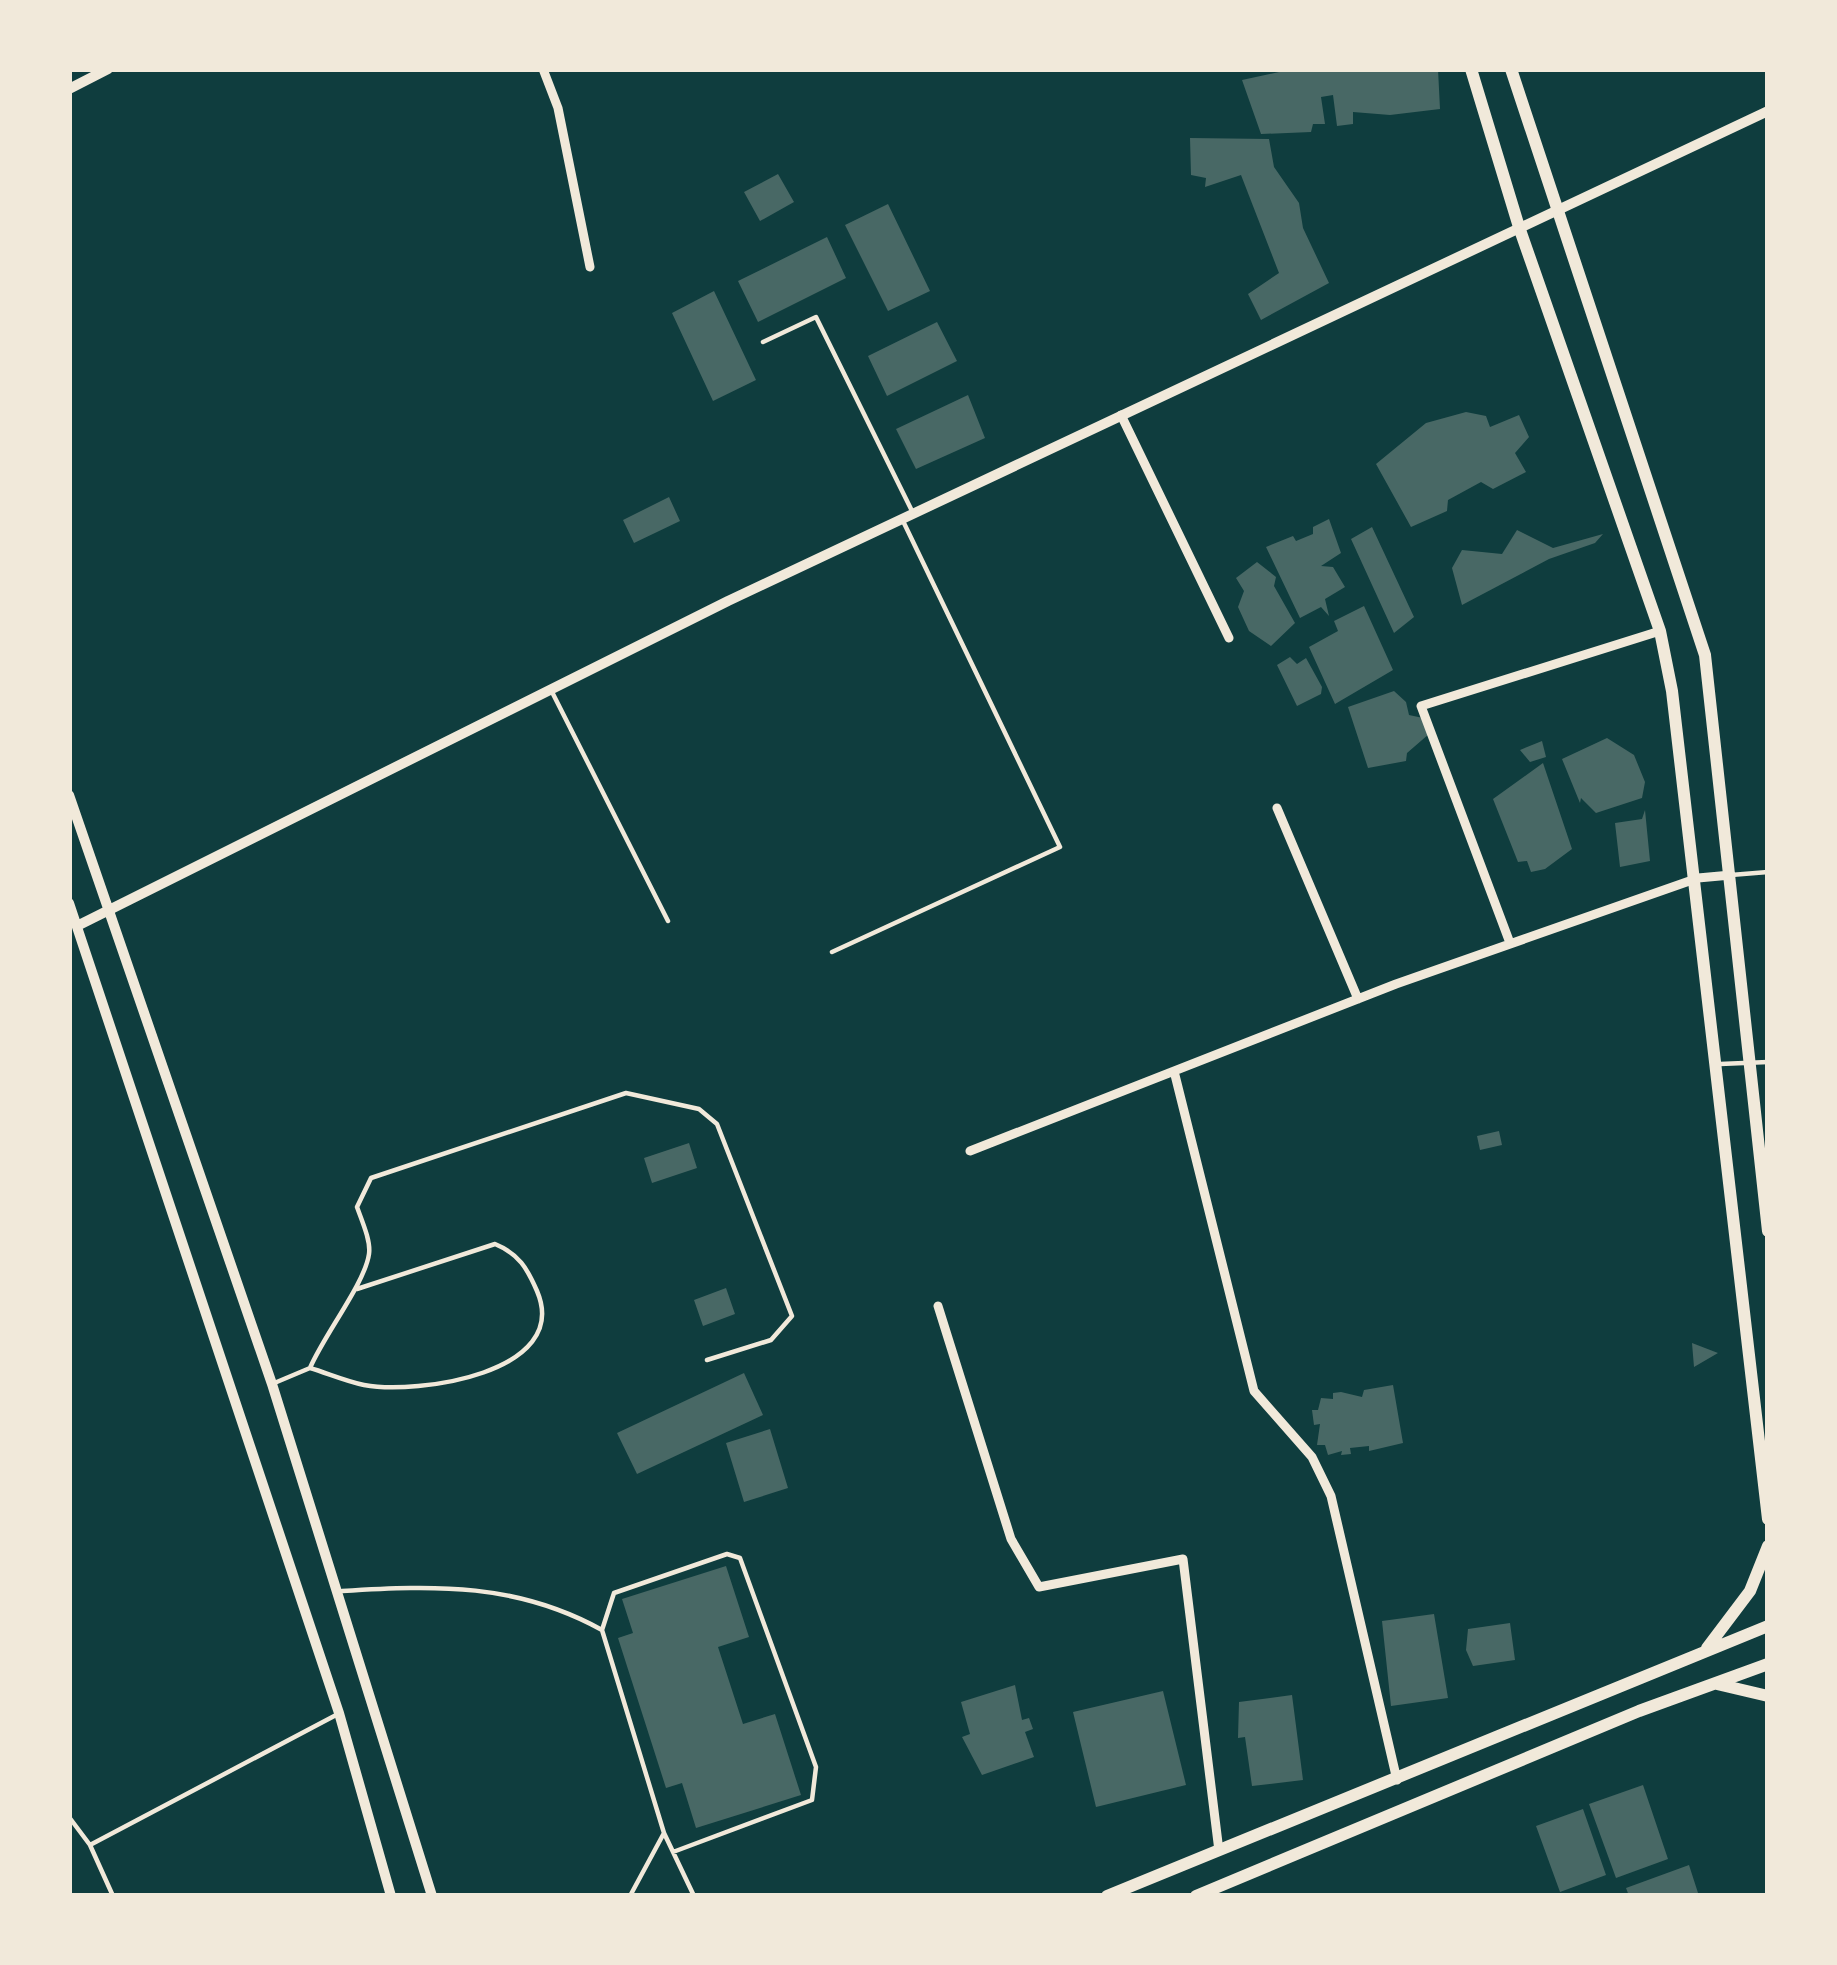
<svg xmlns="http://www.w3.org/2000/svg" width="1837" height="1965" font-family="'Work Sans',sans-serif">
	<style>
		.building { fill: #486865 }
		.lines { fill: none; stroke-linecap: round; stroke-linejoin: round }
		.service { stroke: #f1e9da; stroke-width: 4.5 }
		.minor { stroke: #f1e9da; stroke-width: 9 }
		.tertiary { stroke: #f1e9da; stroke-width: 10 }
		.secondary { stroke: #f1e9da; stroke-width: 12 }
	</style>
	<rect width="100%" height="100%" fill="#0f3d3e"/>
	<path class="building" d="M1293,69H1438L1440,109L1390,115L1353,112V124L1337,126L1333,95L1321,97L1325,124H1313L1311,132L1261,134L1242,80Z
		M1190,138L1269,139L1274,167L1299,203L1303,228L1329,283L1261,320L1248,294L1279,273L1241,175L1205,187L1206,178L1191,175Z
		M778,174L794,202L760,221L744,192Z
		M888,204L930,291L888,311L845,225Z
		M827,237L846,278L758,322L738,281Z
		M714,291L756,380L713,401L672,313Z
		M937,322L957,361L887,396L868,356Z
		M968,395L985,438L916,469L896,429Z
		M1466,412L1486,416L1490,427L1519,415L1529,437L1515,453L1526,472L1493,489L1481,482L1448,500L1447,511L1411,527L1376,464L1426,423Z
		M669,497L680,521L634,543L623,520Z
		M1329,519L1341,553L1321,566L1333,567L1345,587L1325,599L1329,616L1321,607L1300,618L1266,547L1293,536L1296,541L1313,534V527Z
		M1372,527L1414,617L1394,633L1351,539Z
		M1517,530L1553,548L1603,534L1595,543L1549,559L1462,605L1452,568L1462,550L1502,554Z
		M1257,562L1276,577L1274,586L1295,623L1271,646L1249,631L1238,607L1244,591L1236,578Z
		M1364,606L1393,670L1335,704L1309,647L1338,631L1334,621Z
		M1290,657L1297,664L1306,658L1322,687L1321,694L1297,706L1277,665Z
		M1394,691L1406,702L1409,715L1423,718L1429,734L1407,753L1406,761L1368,768L1348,707Z
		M1607,738L1634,755L1645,782L1642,798L1596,813L1581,798L1580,803L1562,759Z
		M1542,741L1546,757L1530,762L1520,750Z
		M1543,763L1572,849L1545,869L1531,872L1527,861L1518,862L1493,799Z
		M1645,810L1650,861L1620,867L1615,823L1642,819Z
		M1499,1131L1502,1145L1480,1150L1477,1136Z
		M689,1143L697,1168L652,1183L644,1158Z
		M726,1288L735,1314L703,1326L694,1300Z
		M1692,1343L1718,1353L1694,1367Z
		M744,1373L763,1415L637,1474L617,1433Z
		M1393,1385L1403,1443L1369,1451V1446L1350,1448L1351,1454L1341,1455L1342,1451L1328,1455L1325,1445H1317L1320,1424L1314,1425L1312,1410H1318L1321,1398L1333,1399V1393L1341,1392L1362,1397L1364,1390Z
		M770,1429L788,1488L744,1502L726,1443Z
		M726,1566L749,1637L718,1647L743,1724L775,1714L801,1795L696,1828L682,1783L666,1788L618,1638L633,1633L622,1599Z
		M1434,1614L1448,1698L1391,1706L1382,1621Z
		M1510,1623L1515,1660L1473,1666L1466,1650L1468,1629Z
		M1015,1685L1022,1720L1029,1718L1033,1729L1025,1732L1034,1757L982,1775L962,1737L970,1734L961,1702Z
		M1163,1691L1186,1785L1096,1807L1073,1712Z
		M1292,1695L1303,1780L1252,1786L1245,1737L1238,1738L1239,1702Z
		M1643,1785L1668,1859L1616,1878L1589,1804Z
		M1583,1809L1606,1875L1560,1892L1536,1826Z
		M1689,1865L1699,1896H1629L1626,1888Z"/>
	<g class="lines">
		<path class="service" d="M763,342L816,317L913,513
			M551,690L668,921
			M1731,875L1768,872
			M832,952L1060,847L903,521
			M1720,1064L1768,1062
			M310,1368C327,1373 345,1381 364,1385C417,1395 572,1373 537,1291C527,1268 519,1254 495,1244L357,1289
			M272,1384L310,1368C324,1335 365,1283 369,1254C371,1241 362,1221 357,1207L371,1178L626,1093L699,1109L717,1124L792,1316L771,1340L707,1360
			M342,1591C436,1585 517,1583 602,1630L664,1833L630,1896
			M602,1630L614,1593L727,1554L740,1558L816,1767L812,1800L673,1852
			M69,1817L90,1845
			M664,1833L694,1896
			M113,1896L90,1845L338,1714"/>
		<path class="minor" d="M543,69L558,108L590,267
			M1121,415L1229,638
			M1277,808L1358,999
			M1510,943L1421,706L1660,631
			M1174,1071L1254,1391L1312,1457L1331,1496L1397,1780
			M970,1151L1396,984L1698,878L1731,875
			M938,1306L1011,1539L1039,1587L1183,1559L1219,1851"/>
		<path class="tertiary" d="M69,89L108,69
			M69,795L272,1384L432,1896
			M69,903L339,1713L391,1896
			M77,926L728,601L1768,111"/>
		<path class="secondary" d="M1471,69L1519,227L1660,631L1672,691L1768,1519
			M1511,69L1705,655L1768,1231
			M1707,1648L1750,1591L1768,1546
			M1717,1684L1768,1696
			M1107,1896L1768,1626
			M1196,1896L1639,1711L1768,1664"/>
	</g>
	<rect width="1837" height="1965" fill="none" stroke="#f1e9da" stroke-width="144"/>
</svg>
